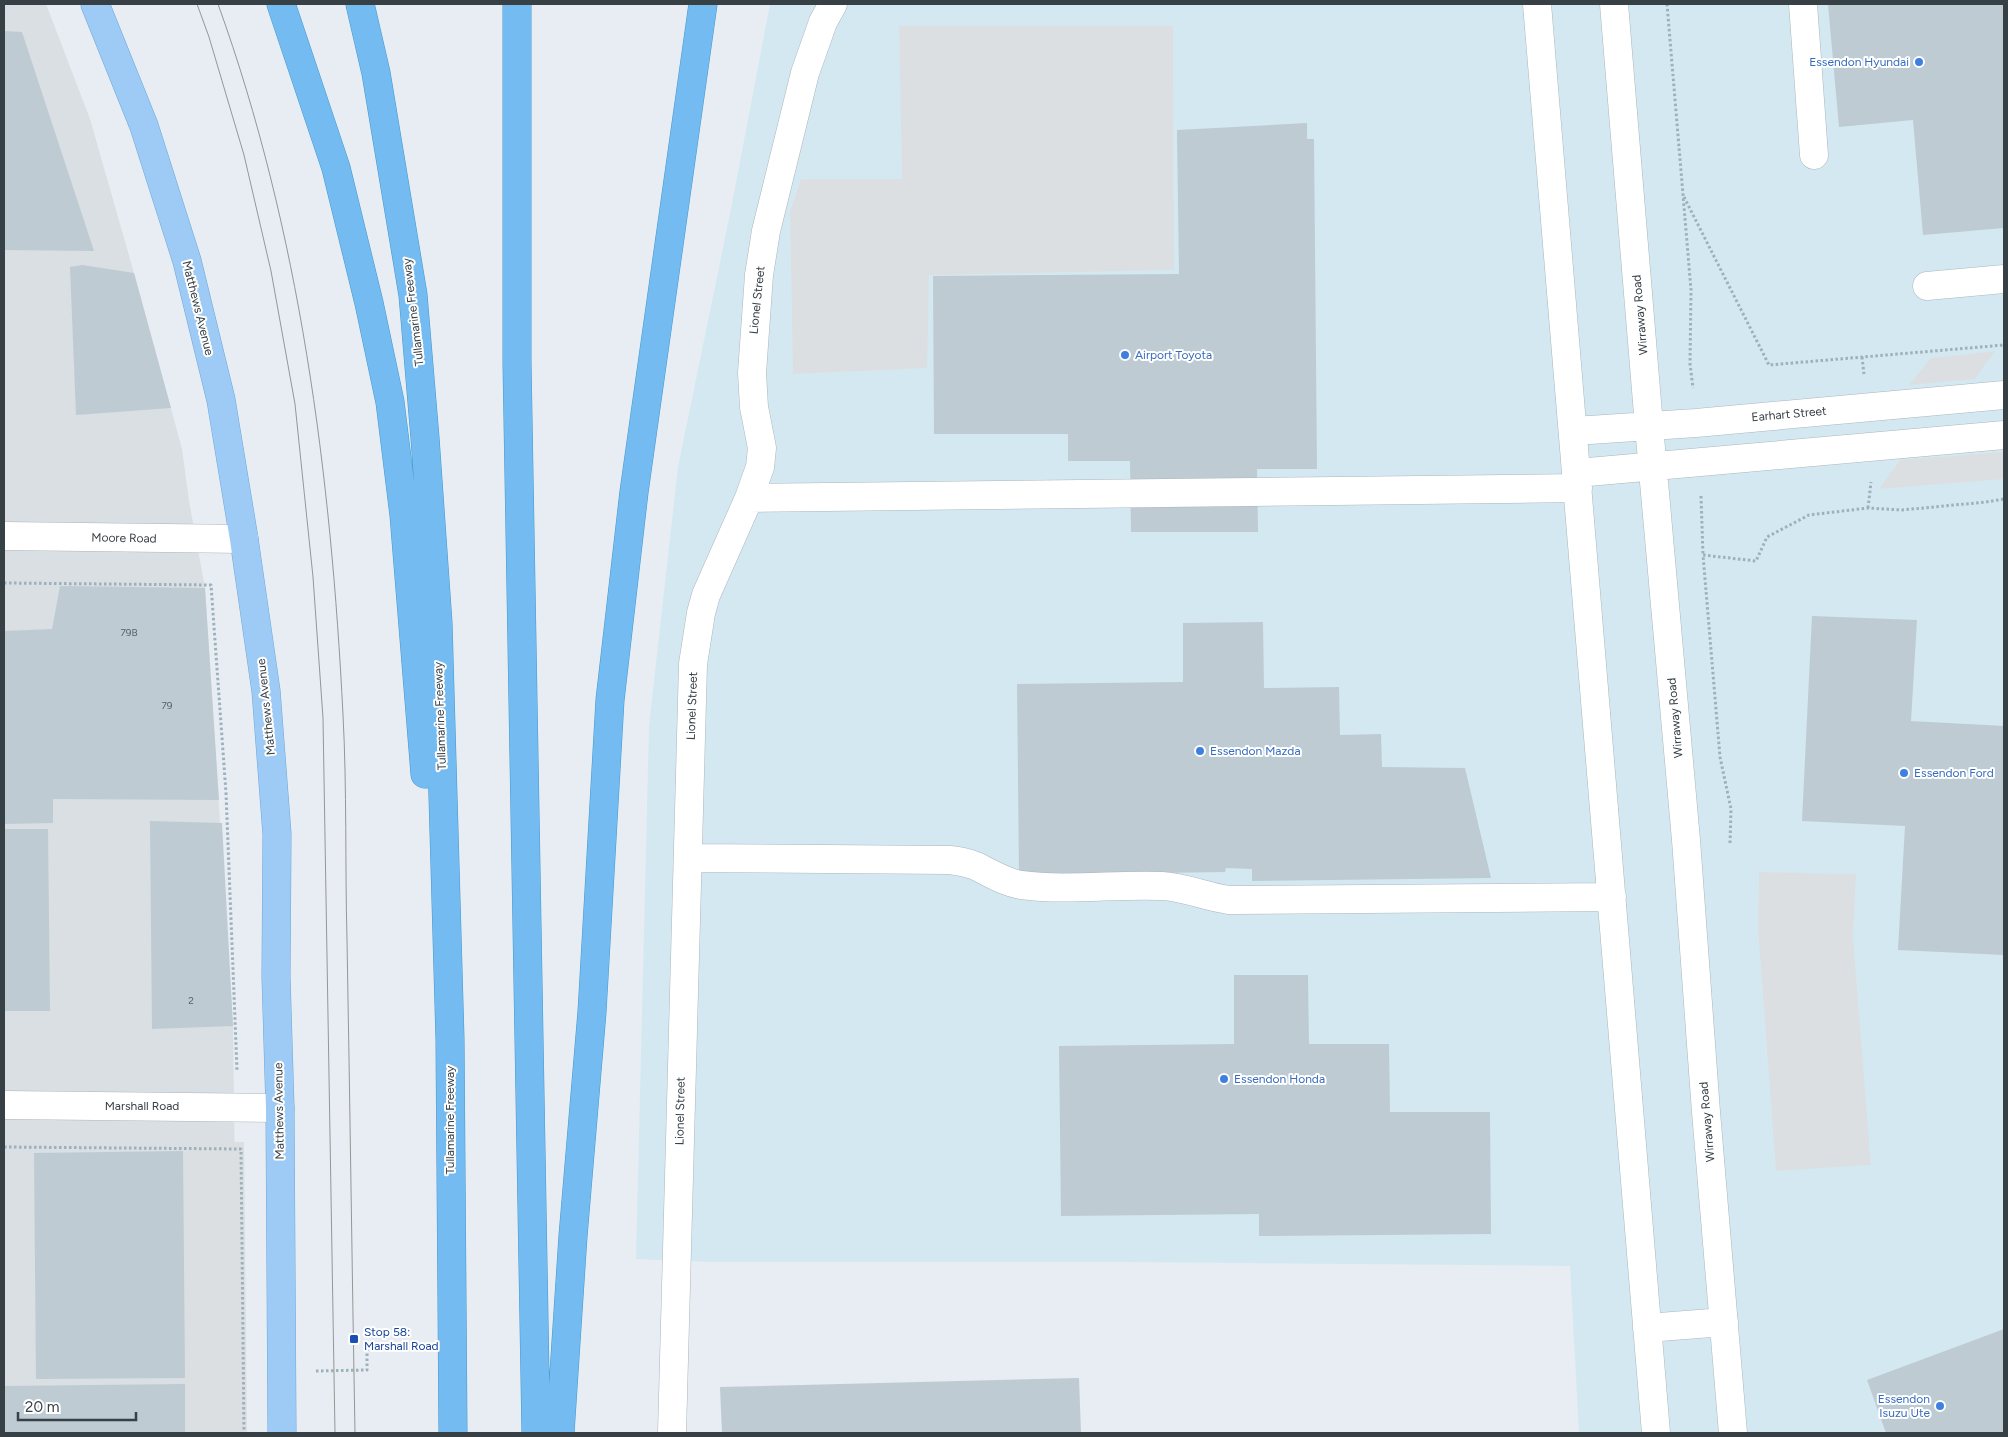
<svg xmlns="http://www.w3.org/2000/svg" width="2008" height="1437" font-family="Figtree,sans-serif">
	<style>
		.commercial { fill: #d4e8f2 }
		.industrial { fill: #d9dfe2 }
		.parking { fill: #dcdfe1 }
		.building { fill: #becbd3 }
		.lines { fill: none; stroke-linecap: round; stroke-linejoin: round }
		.minor-casing { stroke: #abb6bd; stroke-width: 29 }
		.major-casing { stroke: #6ea8d9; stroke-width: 29 }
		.highway-casing { stroke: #4499cf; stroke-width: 29 }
		.path { stroke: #9db0bd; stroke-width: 3; stroke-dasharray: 2.5 2.5; stroke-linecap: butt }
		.minor { stroke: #fff; stroke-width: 28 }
		.major { stroke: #9dcbf5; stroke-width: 28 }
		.highway { stroke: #73bbf1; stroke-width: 28 }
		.tram { stroke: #969696; stroke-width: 1 }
		.shop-dot { fill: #3f7fe0; stroke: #fff; stroke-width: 2 }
		.transit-dot { fill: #1a4fb4; stroke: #fff; stroke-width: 2 }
		.labels { text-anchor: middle; stroke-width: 4; stroke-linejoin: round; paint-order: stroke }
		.number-label { font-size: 10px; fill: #596368 }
		.shop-label { font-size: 12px; fill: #366cbe; stroke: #fff; text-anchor: start }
		.street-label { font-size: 12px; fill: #374045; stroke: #fff }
		.transit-label { font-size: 12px; fill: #164399; stroke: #fff; text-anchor: start }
	</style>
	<rect width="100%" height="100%" fill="#e7edf2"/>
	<path class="commercial" d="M770,4H2004V1433H1579L1570,1266L1121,1262H710L636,1259L649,726L678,467L731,209Z"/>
	<path class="industrial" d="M4,4H46L90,119L134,273L182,449L189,501L205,588L233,1026L238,1433H4Z"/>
	<path class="parking" d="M899,26H1173L1174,270L929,275L927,368L793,374L790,212L801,179H902Z
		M1995,351L1975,379L1909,385L1931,358Z
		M2004,452V479L1879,489L1900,460Z
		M1759,872L1856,874L1853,937L1871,1165L1776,1171L1758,928Z
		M183,1142H244L247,1433H185Z"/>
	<path class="building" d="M1828,4H2004V228L1923,235L1913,120L1839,127Z
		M4,31L22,32L94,251L4,250Z
		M1307,123V139H1314L1317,469H1257L1258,532H1131L1130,461H1068V434H934L933,276L1179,274L1177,130Z
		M82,265L134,273L171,408L76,415L70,267Z
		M60,586L205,588L219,800L53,799V823L4,824V631L52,629Z
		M1812,616L1917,620L1911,721L2004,726V955L1898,950L1905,826L1802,821Z
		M1263,622L1264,688L1339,687L1340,735L1381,734L1382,767L1465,768L1491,878L1252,881V869L1226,868L1225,872L1019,875L1017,684L1183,682V623Z
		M150,821L222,823L233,1026L152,1029Z
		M4,829H48L50,1011H4Z
		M1234,975H1308L1309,1044H1389L1390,1112H1490L1491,1234L1259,1236V1214L1061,1216L1059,1046L1234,1044Z
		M183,1151L185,1378L36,1379L34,1153Z
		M2004,1329V1433H1886L1867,1380Z
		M1079,1378L1081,1433H722L720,1387Z
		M185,1384V1433H4V1386Z"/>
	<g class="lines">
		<g class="minor-casing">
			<path id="minor" d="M1537,4L1656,1433
				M1614,4L1649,426L1686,840L1706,1112L1733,1433
				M1803,4L1814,155
				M1927,286L2004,279
				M1574,431L1696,423L2004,395
				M1577,473L2004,435
				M749,498L1578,488
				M4,536L244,539
				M689,858L950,860C959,861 968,863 976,866C992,874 1004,882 1021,885C1068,891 1115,884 1162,886C1185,887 1206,897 1229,900L1612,897
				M4,1105L280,1108
				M1647,1328L1724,1322
				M672,1433L693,664L701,613L706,595L749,498L760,467L762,448L754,407L752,373L759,275L766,231L805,73L823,22L833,4"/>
		</g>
		<g class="major-casing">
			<path id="major" d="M95,4L144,126L187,261L221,400L244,539L266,691L277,834L276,977L280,1108L282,1433"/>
		</g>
		<g class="highway-casing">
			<path id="highway" d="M281,4L336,168L369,303L390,402L404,515L425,774
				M360,4L376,73L413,295L425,438L438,623L450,1039L453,1433
				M517,4V363L536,1433
				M560,1433L573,1236L592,1012L610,700L634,492L703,4"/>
		</g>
		<path class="path" d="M1667,4L1691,290L1690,364L1693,388
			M1684,197L1769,365L2004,345
			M1862,357L1864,374
			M1701,496L1703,555
			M1868,508L1871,482
			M4,583L211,585L226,793L237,1070
			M1730,843L1731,809L1720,757L1703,555L1756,561L1767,537L1809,515L1868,508L1902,510L1986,502L2004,499
			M4,1147L241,1149L244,1433
			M316,1371L367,1370V1343"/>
		<use href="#minor" class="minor"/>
		<use href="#major" class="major"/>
		<use href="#highway" class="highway"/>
		<path class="tram" d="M197,4L209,37L244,155L271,271L295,404L313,577L323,718L335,1433
			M218,4C300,231 331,475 343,715C347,790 345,865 347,940C350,1105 352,1269 355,1433"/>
	</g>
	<g class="shop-dot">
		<circle cx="1919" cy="62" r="5"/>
		<circle cx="1125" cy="355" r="5"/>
		<circle cx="1200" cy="751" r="5"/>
		<circle cx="1904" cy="773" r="5"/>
		<circle cx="1224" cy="1079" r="5"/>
		<circle cx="1940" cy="1406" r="5"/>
	</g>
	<rect class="transit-dot" x="349" y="1334" width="10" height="10" rx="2.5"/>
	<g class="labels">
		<g class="number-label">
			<text x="129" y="636">79B</text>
			<text x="167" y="709">79</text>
			<text x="191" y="1004">2</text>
		</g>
		<g class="shop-label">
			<text x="1909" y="66" text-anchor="end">Essendon Hyundai</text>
			<text x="1135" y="359">Airport Toyota</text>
			<text x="1210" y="755">Essendon Mazda</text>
			<text x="1914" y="777">Essendon Ford</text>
			<text x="1234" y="1083">Essendon Honda</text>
			<text x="1930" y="1403" text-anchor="end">Essendon<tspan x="1930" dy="14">Isuzu Ute</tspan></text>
		</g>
		<g class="street-label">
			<text transform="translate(757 300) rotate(-84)" y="4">Lionel Street</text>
			<text transform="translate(198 308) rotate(76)" y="4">Matthews Avenue</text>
			<text transform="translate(413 312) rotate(-97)" y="4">Tullamarine Freeway</text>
			<text transform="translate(1640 315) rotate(-95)" y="4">Wirraway Road</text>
			<text transform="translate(1789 414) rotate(-5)" y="4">Earhart Street</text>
			<text transform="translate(124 538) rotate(1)" y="4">Moore Road</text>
			<text transform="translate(692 706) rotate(-88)" y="4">Lionel Street</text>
			<text transform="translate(266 707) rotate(-96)" y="4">Matthews Avenue</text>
			<text transform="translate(440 716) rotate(-92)" y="4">Tullamarine Freeway</text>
			<text transform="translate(1675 718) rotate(-95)" y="4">Wirraway Road</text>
			<text x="142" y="1110">Marshall Road</text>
			<text transform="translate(279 1111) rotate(-91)" y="4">Matthews Avenue</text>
			<text transform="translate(680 1111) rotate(-89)" y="4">Lionel Street</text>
			<text transform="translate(450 1120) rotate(-90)" y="4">Tullamarine Freeway</text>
			<text transform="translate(1707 1122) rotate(-95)" y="4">Wirraway Road</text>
		</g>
		<g class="transit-label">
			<text x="364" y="1336">Stop 58:<tspan x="364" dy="14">Marshall Road</tspan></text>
		</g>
	</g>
	<rect width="2008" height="1437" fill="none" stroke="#374045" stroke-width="10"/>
	<path d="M18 1412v8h118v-8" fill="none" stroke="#374045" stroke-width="2.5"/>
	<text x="25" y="1412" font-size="15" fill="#374045" stroke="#ffffff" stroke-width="4" paint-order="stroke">20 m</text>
</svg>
